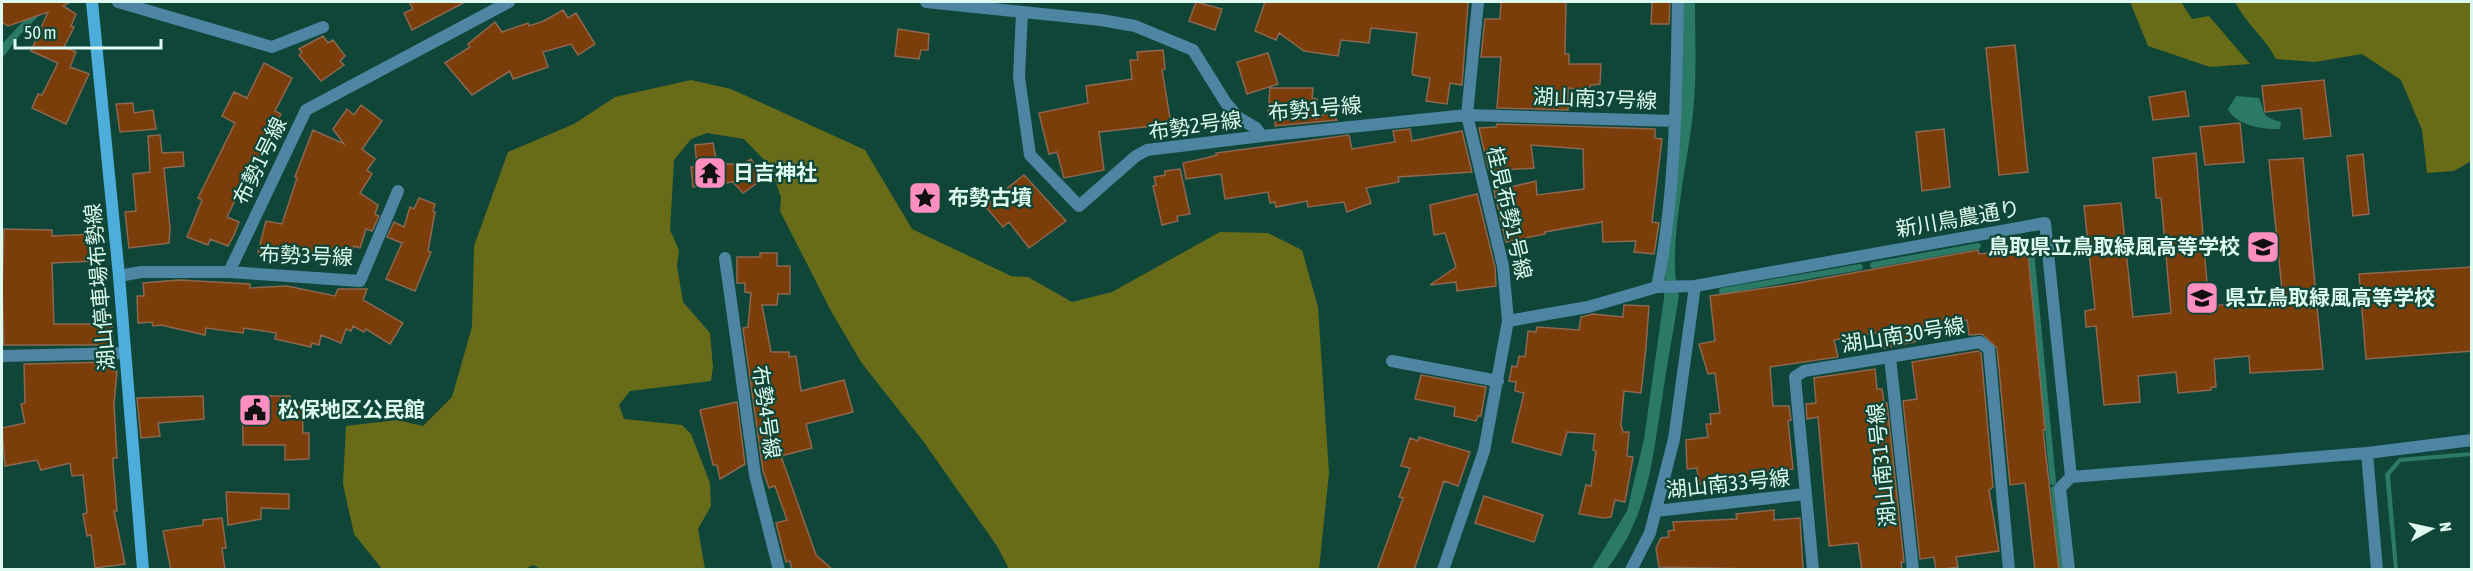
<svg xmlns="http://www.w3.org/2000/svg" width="2473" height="571" font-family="'Asap Condensed','Noto Sans JP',sans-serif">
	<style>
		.green { fill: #686c19 }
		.water { fill: #2b7a66 }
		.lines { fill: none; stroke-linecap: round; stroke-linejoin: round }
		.stream { stroke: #2b7a66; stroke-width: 6 }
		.building { fill: #7b3d09; stroke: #8d6750; stroke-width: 1.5 }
		.minor { stroke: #4d85a2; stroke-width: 12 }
		.secondary { stroke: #4daddb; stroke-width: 12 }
		.labels { text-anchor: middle; stroke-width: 4.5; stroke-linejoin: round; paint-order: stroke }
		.street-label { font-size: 21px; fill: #def9ef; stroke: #0f4638 }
		.poi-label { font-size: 21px; font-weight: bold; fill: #def9ef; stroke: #0f4638; text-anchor: start }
	</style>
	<rect width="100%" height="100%" fill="#0f4638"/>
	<path class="green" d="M2130,2H2181L2192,19L2209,16L2250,64L2210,67L2148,46Z
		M2235,2H2471V161L2454,171L2427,173L2422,130L2401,80L2362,54L2315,62L2276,59C2264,36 2246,24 2235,2Z
		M691,80L731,89L865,150L912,229L1011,276L1028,277L1072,302L1112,292L1220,232L1268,233L1302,250L1318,307L1329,473L1319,569H1009L997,546L923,441L861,362L831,311L780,211L781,197L770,166L744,139L707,133L691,139L674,160L670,230L679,250L677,266L683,302L710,333L713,367L711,381L630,391L619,405L624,419L682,425L691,434L710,483L711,506L698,529L705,569L543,570L533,565L523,570L382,569L354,534L343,484L346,426L397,420L423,426L452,397L472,327L474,246L508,152L574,124L615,97Z"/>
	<path class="water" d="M41,2H52L18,37L2,59V44Z
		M1683,2H1695C1695,38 1697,76 1693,113C1688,162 1666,252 1679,296C1673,333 1666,369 1661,406C1651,468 1647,517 1607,569L1591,570L1627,511L1644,439L1664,298Z
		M2236,96L2259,98C2266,115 2261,116 2281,122L2280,129C2264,130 2235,125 2228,109Z
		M2471,452V456L2401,462L2390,475L2398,569H2394L2385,474L2399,458Z"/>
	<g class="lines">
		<path class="stream" d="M2031,251L2053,482
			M1873,265L1978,246
			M1722,291L1860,267
			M2054,489L2062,570"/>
	</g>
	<path class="building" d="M2,2H70L63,6L76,14L71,26L74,27L64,47L76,52L70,67L89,74L66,124L32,108L38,94L42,95L58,63L31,51L48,12L8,26L2,22Z
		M409,2H465L412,30L404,13L413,9Z
		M1196,2L1222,9L1215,30L1189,21Z
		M1265,2H1468L1462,85L1450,83L1447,104L1426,101L1430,78L1413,75L1412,72L1417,33L1371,28L1369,43L1341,40L1338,56L1304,51L1279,33L1276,40L1255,31Z
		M1501,2H1566L1565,54H1569V64H1601L1600,84L1591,85L1588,90L1568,88V110L1497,108L1501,57H1481L1485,19H1500Z
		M1652,2H1670L1669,24H1651Z
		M563,10L568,18L576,13L595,44L578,55L571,44L543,52L548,67L513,79L510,71L472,95L445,63L470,47L468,44L495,22L502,32L528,23L529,26L544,21Z
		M898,29L929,34L928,50H921L919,59L895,56Z
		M323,36L328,43L333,40L345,56L340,61L344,65L321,81L299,55L302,52L299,49Z
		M2015,45L2028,172L1999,175L1986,48Z
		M1163,50L1165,69L1162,70L1171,124L1099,132L1104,170L1064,178L1057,152L1049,154L1039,113L1088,103L1086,86L1132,79L1130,60H1138L1137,52Z
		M1268,53L1278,84L1247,94L1237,62Z
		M264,63L292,78L275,111L281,114L252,170L260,173L253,188L243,184L227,217L239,222L234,235L228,246L210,239L208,245L187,237L202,200L198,198L235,123L222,116L234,92L247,98Z
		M2324,80L2331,136L2304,139L2301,108L2265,112L2262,86Z
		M1270,88H1313L1312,98L1317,99L1316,119L1331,110L1337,120L1275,126V116H1268Z
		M2185,91L2189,116L2153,120L2149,97Z
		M133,103L134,113L153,110L156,129L120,132L116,104Z
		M361,105L382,121L362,149L375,159L367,170L372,174L360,193L378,205L375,214L379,216L372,231L366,229L360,248L354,246L351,255L340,251L335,264L300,254L298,262L258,252L266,221L282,224L297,178L295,177L313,130L344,144L333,129L347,109L354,115Z
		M2240,123L2244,162L2205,165L2200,127Z
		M1497,124L1655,129V138L1662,139L1652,222L1659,223L1654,254L1634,252L1636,241L1603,242L1602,222L1545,232V234L1506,242L1494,191L1536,181L1537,195L1584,189L1583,149L1531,145L1534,168L1489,171L1479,128L1496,127Z
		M1410,129L1412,141L1462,131L1472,172L1398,177L1399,182L1366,188L1371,203L1347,212L1344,202L1308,207L1307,201L1276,207L1275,202L1270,203L1268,192L1225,199L1221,174L1186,179L1183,163L1206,158L1217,155L1216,153L1349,135L1352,149L1395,142L1393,131Z
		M1944,129L1950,187L1922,191L1916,132Z
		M160,135L162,153L183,152L184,166L164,168L170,228L169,243L129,248L125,212L136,211L133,174L150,172L148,136Z
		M713,143L717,164H743L751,159L764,178L743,193L733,182L693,187L691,167L697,166L695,145Z
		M2196,153L2209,306L2283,300L2269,160L2303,158L2323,369L2250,373L2249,356L2214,359L2216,387H2211V390L2178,393L2176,372L2138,376L2140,402L2104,405L2096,326L2086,327L2085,311L2095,309L2084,206L2121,203L2133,317L2171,313L2161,198H2156L2153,158Z
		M2363,154L2369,214L2353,216L2347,156Z
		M1180,169L1190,214L1177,216L1178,221L1162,225L1153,186L1156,185L1154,177L1165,175V171Z
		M1024,175L1066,221L1029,248L1009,222L1003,227L985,206Z
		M1477,194L1495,267L1496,286L1457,291L1456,282L1430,285L1456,267L1445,233L1434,235L1430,205Z
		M419,198L435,204L433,211L435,212L428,251L431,252L415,291L386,279L402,243L387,237L394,222L404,227L410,207L414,209Z
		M4,229L52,230V236L94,234L95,261L52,263L54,324H112L113,345H4L2,288Z
		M2022,249L2023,256L2028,255L2045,430H2043L2059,570H2035L2025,483L2010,485L1997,348L1982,334L1969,335L1967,320L1913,329L1915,342L1883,348L1880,332L1834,340L1838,357L1770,367L1773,406H1789L1791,420L1788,421L1793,469L1782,470L1783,474L1699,484L1697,468L1687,469L1686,440L1708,437L1706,424H1711L1710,414L1720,413L1715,373L1708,374L1699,344L1715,341L1710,296L1787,285L1978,250L1979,254Z
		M760,253H777V266H790V294H778L777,305H762L771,352H789V357L796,356L801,391L844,380L853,412L806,424L812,448L781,456L816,555L833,570H792L790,561L786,562L776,523L787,520L775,486L769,488L763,471L743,328L748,327L751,293L745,292V283H737V257H760Z
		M2472,267V351L2366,359L2359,274Z
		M179,280L250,284V288L287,286L335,296L338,289H367L363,300L403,323L390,344L366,329L364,332L353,326L351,331L346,329L341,343L321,335L319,345L312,343L311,347L275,339L276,333L244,328L243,333L206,328L205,335L161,325L153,326L152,322L138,323L137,296H144L143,283Z
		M1624,305L1649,306L1646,347L1641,393L1624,391L1621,425L1623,432H1629L1627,456L1633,457L1625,502L1615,500L1611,517L1604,518L1579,514L1586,485L1591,486L1596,451L1593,450L1595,434L1567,432L1561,455L1512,442L1524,393L1515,391L1516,382L1509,381L1512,366L1517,367L1519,356L1525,357L1528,331L1536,332L1537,327L1579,330L1581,317L1593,314L1623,317Z
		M1978,351L1981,353L1993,487L1989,490L1999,551L1956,557L1958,567L1936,570L1934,557L1920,559L1903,401L1917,399L1912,362Z
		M113,362L114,371H117L114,405L117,458H113V464L117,511H114L125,564L95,568L91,535L87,536L83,514L87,513L83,475L72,476L70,463L41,470L37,460L5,466L2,428L25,423L21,404L25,403L24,364Z
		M1875,369L1877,389H1882L1884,403H1887L1904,562H1901L1902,570H1862L1858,543L1829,546L1818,417L1807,419L1806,404L1816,403L1814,378Z
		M1421,375L1486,387L1481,416H1478L1476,421L1454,416L1455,407L1415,399Z
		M203,396L204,419L158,423L160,436L141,438L137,398Z
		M242,396H290L291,403H302L303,433H309V459L285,460V445H243Z
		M737,402L745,464L720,479L717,465H713L700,410Z
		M1419,437L1470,452L1458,486L1444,481L1414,570H1377L1403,498L1399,497L1410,468L1401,466L1410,438L1418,441Z
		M226,492L289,494V509L261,508V519L228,525Z
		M1484,496L1543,515L1534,542L1475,523Z
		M1774,510V520L1800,518L1803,570L1659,567L1656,548L1661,538L1669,537L1668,531L1674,530L1673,522L1737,519L1736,514Z
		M222,518L226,548H222L225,570H171L163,531L203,525V520Z"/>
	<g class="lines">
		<path class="minor" d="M118,2L272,47L323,27
			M926,2L1101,20L1135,26L1193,50L1226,103L1239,118L1256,128L1262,136L1467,115L1675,121
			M1022,12L1019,77L1030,155L1079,206L1136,156L1147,150L1262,136
			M725,258L755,475L779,570
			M229,272L360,281L398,191
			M119,276L141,272H229L306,110L509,2
			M1657,287C1676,193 1676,97 1678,2
			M1508,321L1588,307L1657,287L1695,286
			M2,356L125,353
			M1890,357L1913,570
			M1392,361L1498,381
			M2367,453L2377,570
			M1656,511L1805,494
			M1443,570L1484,451L1508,321L1503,266L1467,115L1478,2
			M1631,570L1650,533L1674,439L1695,286L2045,223L2071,477L2367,453L2472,440
			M1813,570L1795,377L1804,371L1980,342L1989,349L2009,570
			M2069,570L2060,488L2071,477"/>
		<path class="secondary" d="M92,2L119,276L143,570"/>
	</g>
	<defs>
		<g id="temple-square" transform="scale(1.725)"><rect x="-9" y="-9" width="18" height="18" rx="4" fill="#fd8ec0" stroke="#0f4638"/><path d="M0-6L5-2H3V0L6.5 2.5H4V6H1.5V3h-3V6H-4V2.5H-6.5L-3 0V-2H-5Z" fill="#111"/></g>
		<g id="sight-square" transform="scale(1.725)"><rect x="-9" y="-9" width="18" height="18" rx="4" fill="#fd8ec0" stroke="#0f4638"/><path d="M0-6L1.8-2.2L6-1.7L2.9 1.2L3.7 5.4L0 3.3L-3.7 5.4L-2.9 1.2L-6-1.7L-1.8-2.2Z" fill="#111"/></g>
		<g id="school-square" transform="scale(1.725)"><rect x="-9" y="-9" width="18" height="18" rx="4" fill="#fd8ec0" stroke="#0f4638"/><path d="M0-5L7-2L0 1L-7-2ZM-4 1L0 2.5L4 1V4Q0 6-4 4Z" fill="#111"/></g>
		<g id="civic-square" transform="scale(1.725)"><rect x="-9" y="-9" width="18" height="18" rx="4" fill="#fd8ec0" stroke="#0f4638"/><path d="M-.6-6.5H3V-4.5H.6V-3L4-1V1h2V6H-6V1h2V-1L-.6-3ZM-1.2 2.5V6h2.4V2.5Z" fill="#111"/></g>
	</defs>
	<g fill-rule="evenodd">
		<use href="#temple-square" x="710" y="173"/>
		<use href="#sight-square" x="925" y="198"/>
		<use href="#school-square" x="2263" y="247"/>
		<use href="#school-square" x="2202" y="298"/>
		<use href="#civic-square" x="255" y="410"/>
	</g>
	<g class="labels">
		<g class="street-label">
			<text transform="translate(1595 99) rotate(2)" y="7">湖山南37号線</text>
			<text transform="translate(1315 109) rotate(-5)" y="7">布勢1号線</text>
			<text transform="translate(1195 126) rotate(-8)" y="7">布勢2号線</text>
			<text transform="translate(260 161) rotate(-64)" y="7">布勢1号線</text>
			<text transform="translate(1509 213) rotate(77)" y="7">桂見布勢1号線</text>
			<text transform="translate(1958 219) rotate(-10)" y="7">新川鳥農通り</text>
			<text transform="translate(306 256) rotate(2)" y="7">布勢3号線</text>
			<text transform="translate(100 287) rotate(-95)" y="7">湖山停車場布勢線</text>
			<text transform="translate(1903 335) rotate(-9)" y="7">湖山南30号線</text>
			<text transform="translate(766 412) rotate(82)" y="7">布勢4号線</text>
			<text transform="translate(1882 465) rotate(-96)" y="7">湖山南31号線</text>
			<text transform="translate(1728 484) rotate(-6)" y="7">湖山南33号線</text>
		</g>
		<g class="poi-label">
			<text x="733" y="180">日吉神社</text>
			<text x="948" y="205">布勢古墳</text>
			<text x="2240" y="254" text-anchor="end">鳥取県立鳥取緑風高等学校</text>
			<text x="2225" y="305">県立鳥取緑風高等学校</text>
			<text x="278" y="417">松保地区公民館</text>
		</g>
	</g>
	<rect width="2473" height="571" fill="none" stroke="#def9ef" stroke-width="6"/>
	<g transform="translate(2431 529) rotate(82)" stroke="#0f4638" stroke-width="4.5" paint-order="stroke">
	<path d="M0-4.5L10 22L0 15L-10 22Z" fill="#def9ef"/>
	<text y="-9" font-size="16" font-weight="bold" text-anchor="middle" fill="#def9ef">N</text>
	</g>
	<path d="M15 39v9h146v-9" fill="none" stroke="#def9ef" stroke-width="3"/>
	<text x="24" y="39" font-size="18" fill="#def9ef" stroke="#0f4638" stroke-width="4.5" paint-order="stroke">50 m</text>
</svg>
